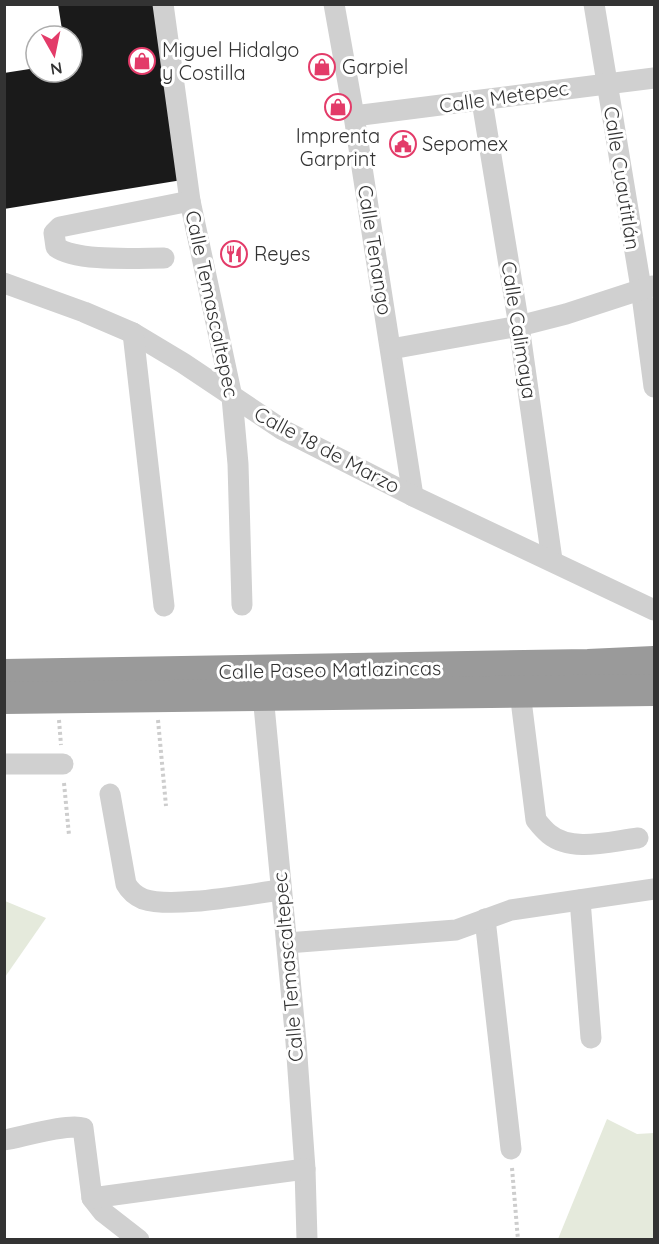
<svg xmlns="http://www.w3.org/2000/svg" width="659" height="1244" viewBox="0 0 659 1244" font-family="Quicksand,sans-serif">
<rect width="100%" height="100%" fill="#fff"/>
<!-- green -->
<g fill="#e5eadc">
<polygon points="5,901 46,918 5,977"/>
<polygon points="607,1119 637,1134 654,1133 654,1239 558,1239"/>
</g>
<!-- building -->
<polygon fill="#1a1a1a" points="58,4 153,4 182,180 4,209 4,73 36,68 36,72 72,72 72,36 63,36"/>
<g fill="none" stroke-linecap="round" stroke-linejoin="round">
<!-- path -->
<g stroke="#cdcdcd" stroke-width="4" stroke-dasharray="3 3" stroke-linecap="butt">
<polyline points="59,720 61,745"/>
<polyline points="158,720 166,806"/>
<polyline points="64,783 69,835"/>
<polyline points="512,1168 518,1240"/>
</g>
<!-- minor -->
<g stroke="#d0d0d0" stroke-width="21">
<polyline points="163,4 190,201 232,397 238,464 242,605"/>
<polyline points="334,4 354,116 413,496"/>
<polyline points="594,4 641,288 654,387"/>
<polyline points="482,101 519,326 552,560"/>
<polyline points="354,116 654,78"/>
<path d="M164 258C137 258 76 262 56 247L54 233 60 227 190 201"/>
<polyline points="4,283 84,312 133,333 183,363 283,430 413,496 654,610"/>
<polyline points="133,333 164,606"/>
<polyline points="391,349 519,326 566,314 652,286"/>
<path d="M520 692 536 820C540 825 544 830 549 834 572 853 611 841 638 838"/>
<polyline points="263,695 296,1042 305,1169 307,1240"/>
<polyline points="4,764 63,764"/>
<path d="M110 794 126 884C130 891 136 896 143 899 173 909 248 894 281 890"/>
<polyline points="580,900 591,1038"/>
<polyline points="485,919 511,1149"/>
<polyline points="287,943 456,930 511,910 654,889"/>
<path d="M4 1140C22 1137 68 1123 83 1128L92 1198 103 1212 139 1240"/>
<polyline points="92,1198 305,1169"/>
</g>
<!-- highway -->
<g stroke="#9a9a9a" stroke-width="32">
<polyline points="4,675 588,665 654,662"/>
<polyline points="4,698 654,690"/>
</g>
</g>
<!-- icons -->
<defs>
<symbol id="shop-ring" viewBox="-11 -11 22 22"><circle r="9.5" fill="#fff" stroke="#e33b69" stroke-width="1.5"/><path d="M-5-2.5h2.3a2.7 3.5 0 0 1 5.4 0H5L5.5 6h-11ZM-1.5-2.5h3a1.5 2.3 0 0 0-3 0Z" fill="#e33b69"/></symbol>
<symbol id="civic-ring" viewBox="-11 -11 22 22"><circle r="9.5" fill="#fff" stroke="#e33b69" stroke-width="1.5"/><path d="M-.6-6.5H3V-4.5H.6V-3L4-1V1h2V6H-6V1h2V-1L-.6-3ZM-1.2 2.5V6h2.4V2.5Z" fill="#e33b69"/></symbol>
<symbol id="restaurant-ring" viewBox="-11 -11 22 22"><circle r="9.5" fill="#fff" stroke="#e33b69" stroke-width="1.5"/><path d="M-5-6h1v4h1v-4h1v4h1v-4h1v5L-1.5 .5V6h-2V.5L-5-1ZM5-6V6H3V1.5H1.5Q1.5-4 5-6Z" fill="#e33b69"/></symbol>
</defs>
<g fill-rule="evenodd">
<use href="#shop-ring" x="127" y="46" width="30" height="30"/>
<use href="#shop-ring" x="307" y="52" width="30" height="30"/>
<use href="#shop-ring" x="323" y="92" width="30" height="30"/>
<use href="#civic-ring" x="388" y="129" width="30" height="30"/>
<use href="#restaurant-ring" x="219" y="239" width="30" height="30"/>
</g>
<g text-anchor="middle" stroke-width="6" stroke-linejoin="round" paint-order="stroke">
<!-- poi labels -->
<g font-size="20" fill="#333" stroke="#fff" text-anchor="start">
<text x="162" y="57">Miguel Hidalgo<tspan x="162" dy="23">y Costilla</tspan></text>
<text x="342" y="74">Garpiel</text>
<text x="338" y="143" text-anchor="middle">Imprenta<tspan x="338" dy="23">Garprint</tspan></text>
<text x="422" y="151">Sepomex</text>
<text x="254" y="261">Reyes</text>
</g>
<!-- street labels -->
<g font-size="20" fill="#333" stroke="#fff">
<text transform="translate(504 97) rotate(-8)" y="7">Calle Metepec</text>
<text transform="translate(622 178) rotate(81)" y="7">Calle Cuautitlán</text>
<text transform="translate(375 250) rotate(81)" y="7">Calle Tenango</text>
<text transform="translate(212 304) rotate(78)" y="7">Calle Temascaltepec</text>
<text transform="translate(519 330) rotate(81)" y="7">Calle Calimaya</text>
<text transform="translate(327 450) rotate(28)" y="7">Calle 18 de Marzo</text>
<text transform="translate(330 670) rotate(-1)" y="7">Calle Paseo Matlazincas</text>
<text transform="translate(288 967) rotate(-95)" y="7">Calle Temascaltepec</text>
</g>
</g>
<!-- border -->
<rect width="659" height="1244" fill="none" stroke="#333333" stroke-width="12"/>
<!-- north arrow -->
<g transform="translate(54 54) rotate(171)"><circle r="28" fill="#ffffff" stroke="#adadad" stroke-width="1.5"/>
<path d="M0-4.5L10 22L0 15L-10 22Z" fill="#e33b69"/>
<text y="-9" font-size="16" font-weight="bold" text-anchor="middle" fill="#333333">N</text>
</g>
</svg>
